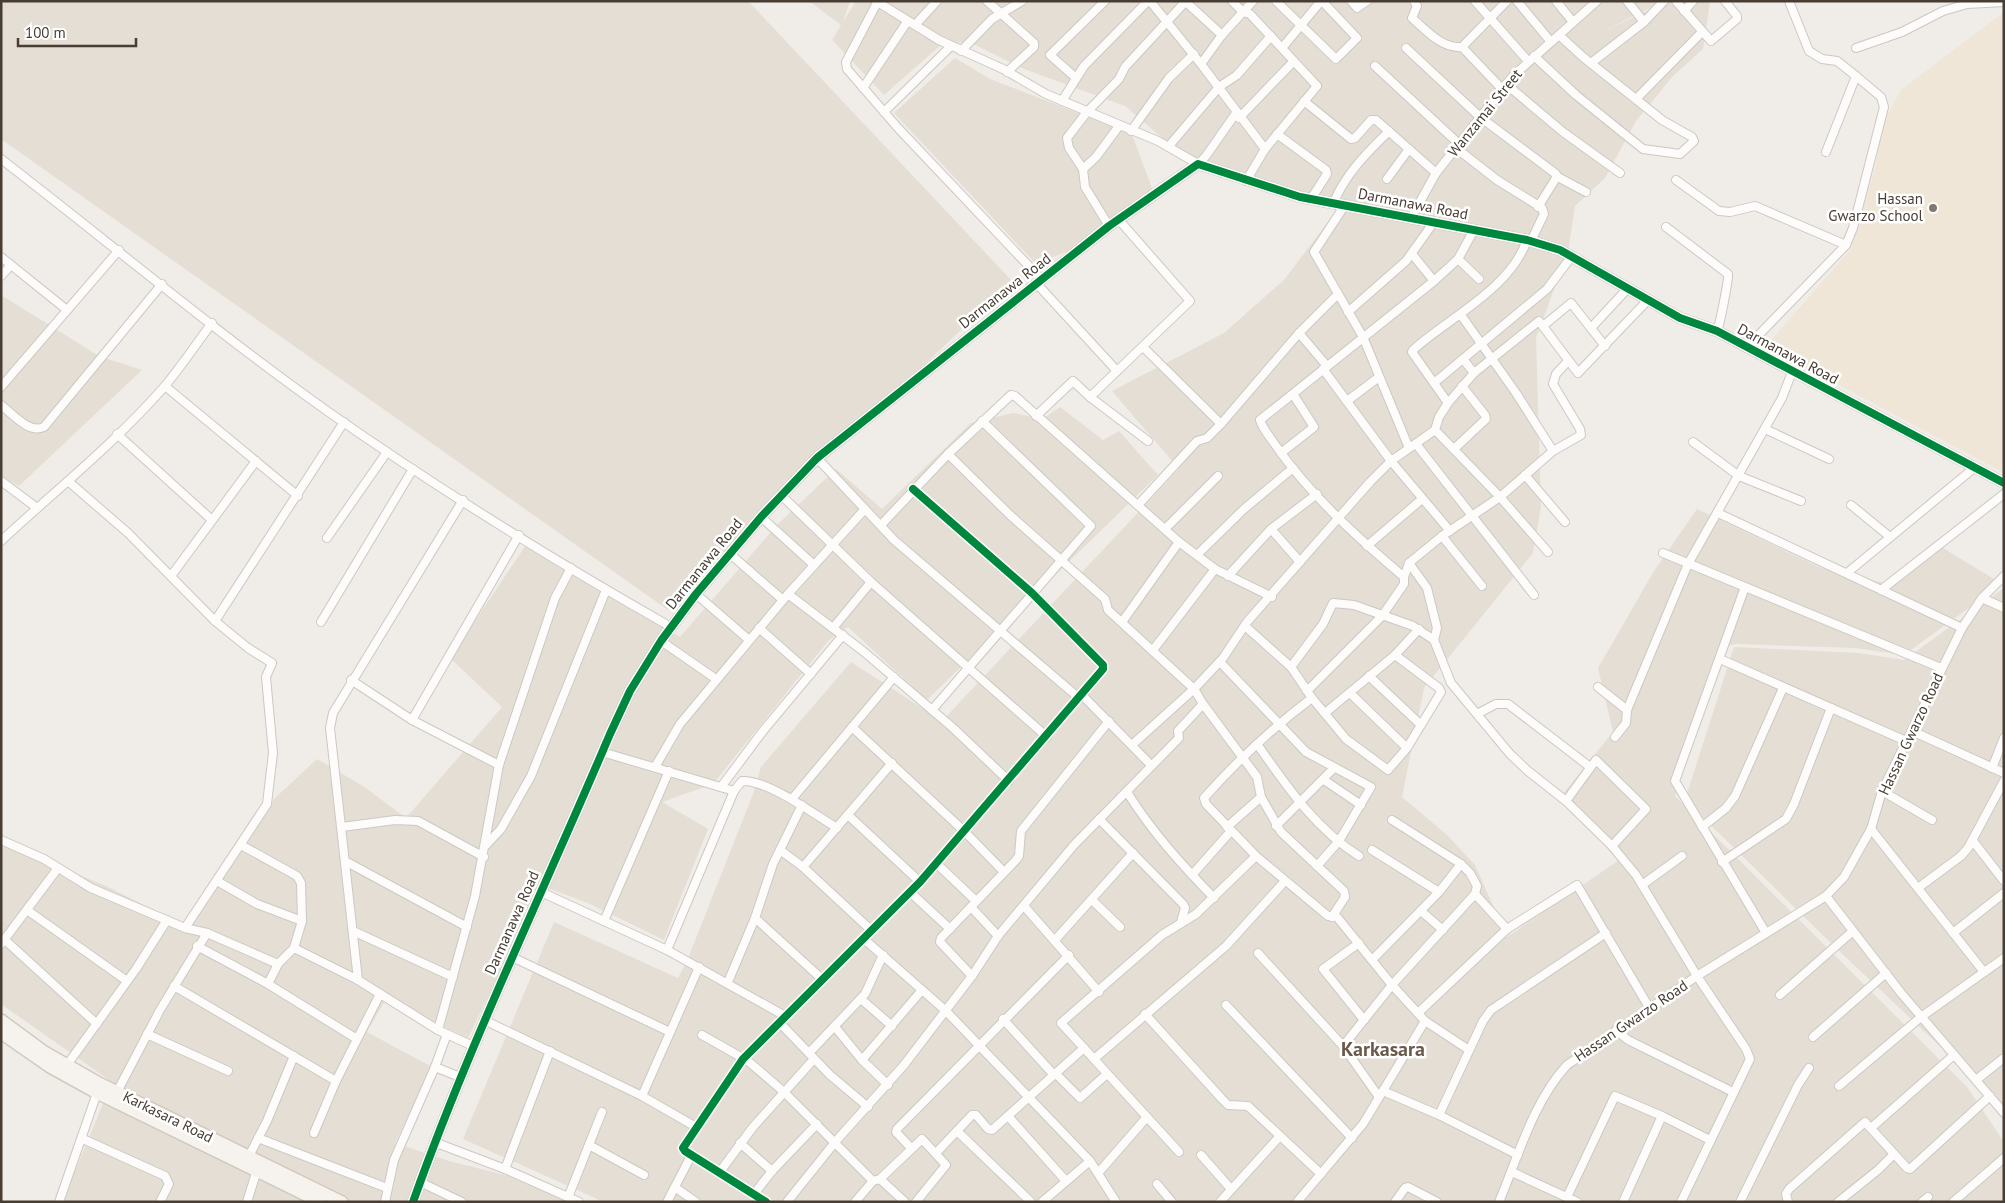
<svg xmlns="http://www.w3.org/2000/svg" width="2005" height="1203" viewBox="0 0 2005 1203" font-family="'PT Sans',sans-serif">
<rect width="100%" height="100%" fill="#f0ece7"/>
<!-- residential -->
<g fill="#e5ded4">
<polygon points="1,1 748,1 1012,281 668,610 1,139"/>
<polygon points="809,1 850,1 843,22 856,1 1664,1 1596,35 1668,1 1710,2 1703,49 1673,76 1636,121 1605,178 1575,206 1568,252 1536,338 1541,507 1533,553 1424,688 1402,797 1447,835 1475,865 1507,937 1625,856 1558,800 1613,732 1598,668 1654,571 1697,509 1821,568 1884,583 1938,545 2002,584 1904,655 1855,648 1737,644 1724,646 1675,796 1967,1087 2004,1142 2004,1202 604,1202 463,1139 554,922 678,978 687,961 753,794 761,767 851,662 942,721 1179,469 1112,391 1224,333 1284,280 1337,210 1252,176 1189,161 1125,106 1024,69 969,42 942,44 884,95 832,40 841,25"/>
<polygon points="955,58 990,79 1132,134 1153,191 1068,251 1036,264 894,113"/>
<polygon points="1,295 99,356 142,370 19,486 1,476"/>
<polygon points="1060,407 1103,440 1119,431 1158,475 927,700 848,627 829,640 713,784 662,802 708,829 664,940 588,903 542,886 468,1038 386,999 367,1032 432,1067 395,1143 449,1161 521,1179 568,1202 62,1202 112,1082 1,1004 1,843 106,886 184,925 275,798 317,759 363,786 406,818 502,707 450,658 526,545 680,637 777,525 836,469 882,509 971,423 1013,413 1043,419"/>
<polygon points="2004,588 2004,1113 1980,1084 1836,948 1685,800 1734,647 1859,653 1904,660"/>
</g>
<!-- education -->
<polygon fill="#efe6d8" points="2004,12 2004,473 1766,346 1851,249 1875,168 1883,123 1901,90"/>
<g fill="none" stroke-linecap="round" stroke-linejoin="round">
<defs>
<g id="minor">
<polyline points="876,1 939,40 1003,69 1046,94 1158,141 1198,164 1206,156 1236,113"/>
<polyline points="878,1 846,62 847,69 898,128 1042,280"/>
<polyline points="987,1 1034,43 1034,47 1007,72"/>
<polyline points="1150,1 1201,64 1265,149"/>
<polyline points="1232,1 1243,12 1250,14 1317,86 1265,149 1246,181"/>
<polyline points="1276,1 1336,59 1357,38 1322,1"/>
<polyline points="1351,1 1357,8 1367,1"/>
<path d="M1414 1 1417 6 1412 18C1426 30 1442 49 1462 47L1507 1"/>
<polyline points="1475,1 1528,61"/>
<polyline points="1517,1 1551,42"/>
<polyline points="1556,1 1573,22"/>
<polyline points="1627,1 1644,22"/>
<polyline points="1676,1 1711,41 1737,19 1737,16 1725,1"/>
<polyline points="1186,2 1222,35"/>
<polyline points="1684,11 1693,1"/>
<polyline points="915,25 937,1"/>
<polyline points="1462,47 1502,89"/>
<polyline points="1282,48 1321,1"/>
<polyline points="1406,48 1480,117 1556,174 1556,178 1538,207"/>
<polyline points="1856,48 1902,32 1943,11 1967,4 2004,2"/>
<polyline points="961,51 992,19 1022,1"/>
<polyline points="1534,56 1576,95 1643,149 1680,154 1694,141 1692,137 1662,120 1583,57 1559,35"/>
<polyline points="1591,63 1644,22 1664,1"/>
<polyline points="1201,64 1222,35 1253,1"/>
<polyline points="1375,66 1459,144"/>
<polyline points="1076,78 1050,55 1105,1"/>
<polyline points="1506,84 1563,132 1620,173"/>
<polyline points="863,88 907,22"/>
<polyline points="1637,98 1702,32"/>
<polyline points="1062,101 1084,66 1148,1"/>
<polyline points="1304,101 1351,139 1355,138 1371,120 1376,120 1436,173"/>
<polyline points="884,112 951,46"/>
<polyline points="1239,118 1293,62"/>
<polyline points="1131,131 1169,78 1194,54"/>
<polyline points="1277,134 1326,170 1327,174 1311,199"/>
<polyline points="1169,146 1219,87 1237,75 1271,36"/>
<polyline points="1456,148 1497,180 1542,208 1544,214 1531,241"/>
<polyline points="1826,152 1856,76"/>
<path d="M1 159C111 244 217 333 330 413 440 490 555 561 671 627"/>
<polyline points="1083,169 1096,157 1119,126"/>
<polyline points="1556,176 1586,192"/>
<polyline points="1387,179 1409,149"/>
<polyline points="1676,180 1719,211 1730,212 1755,206 1846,245"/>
<path d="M1334 202C1346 173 1367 153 1389 131"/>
<polyline points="1345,205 1314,252 1363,337 1409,448"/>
<polyline points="1411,218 1436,173 1513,76 1597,1"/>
<polyline points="1109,226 1085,187 1083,169 1069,148 1067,138 1087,112 1119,79 1125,67 1186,1"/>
<path d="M1666 227 1728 274C1729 278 1720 324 1717 331"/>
<polyline points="1412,254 1434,281"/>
<polyline points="1,257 67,310"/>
<polyline points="1458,259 1479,279"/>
<polyline points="1,276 11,265"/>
<polyline points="1037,284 1117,371"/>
<polyline points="1348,312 1406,261 1434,222"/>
<polyline points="1461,315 1516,393 1553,451"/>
<polyline points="1543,326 1571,303 1605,346"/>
<polyline points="1591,328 1628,288"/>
<polyline points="1299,333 1327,366"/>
<polyline points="1143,347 1221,424"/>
<polyline points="1746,348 1846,245 1853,228 1884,107 1881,97 1856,76 1837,61 1822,59 1809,51 1789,1"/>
<polyline points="1463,359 1474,373"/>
<polyline points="1323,369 1391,461 1450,531"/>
<polyline points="1434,383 1547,289 1572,256"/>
<polyline points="165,386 298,496"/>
<polyline points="1,387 119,250"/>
<polyline points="1090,397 1190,301 1119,220"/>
<polyline points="1347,401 1379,377"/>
<path d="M1448 403 1412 352 1413 350C1450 317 1510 289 1527 240"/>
<path d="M1 405C13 414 29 434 44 427L162 284"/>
<polyline points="1036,416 1073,381 1090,397 1148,441"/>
<polyline points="1765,429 1829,459"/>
<polyline points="1435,430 1500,497 1548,552"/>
<polyline points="117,434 212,520"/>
<polyline points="1693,442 1739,476 1801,501"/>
<polyline points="1416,444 1534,595"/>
<polyline points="1454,449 1486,419 1485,415 1462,386"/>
<polyline points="1281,453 1314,427 1293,394"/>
<polyline points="948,454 1010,515 1105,599 1108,610 1194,689 1203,704 1257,777 1261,797 1281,832 1344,891 1345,897 1332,917"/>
<polyline points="817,458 894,540 1079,698"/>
<polyline points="1525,475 1565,522"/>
<polyline points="1,481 37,508"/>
<polyline points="68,481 128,533 215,621 248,648 272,663 266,677 273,753 267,804 185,928"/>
<polyline points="781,495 871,582 1047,737"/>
<polyline points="1138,505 1197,441 1207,438 1221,424 1299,333 1338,294"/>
<polyline points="1851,505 1890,537"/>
<polyline points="1718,513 1962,628"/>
<polyline points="761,517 814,565"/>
<polyline points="881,525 948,454 1011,395 1015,396 1179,542 1215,569 1272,597"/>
<polyline points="1165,529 1218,476"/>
<polyline points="1271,529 1300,562"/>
<polyline points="1442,536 1482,586"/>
<polyline points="327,538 387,452"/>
<path d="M1 541C56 490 115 443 164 387 181 367 196 344 212 323"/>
<polyline points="1367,546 1422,499"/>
<polyline points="729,553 783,600"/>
<polyline points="1663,553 1941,668"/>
<polyline points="1197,555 1244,509 1293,468"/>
<polyline points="1409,563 1427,588 1437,628 1434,640"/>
<polyline points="1847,573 1974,468"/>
<polyline points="171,576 256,461"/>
<polyline points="1228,576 1271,529 1317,494"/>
<path d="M1404 577C1358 538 1311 496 1276 446 1271 438 1263 430 1260 420L1434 281 1458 259 1474 230"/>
<polyline points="1745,587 1675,781 1766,933"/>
<polyline points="1881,590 2004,494"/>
<polyline points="696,594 749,640"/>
<polyline points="788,594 863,651 952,727 1009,781"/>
<polyline points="1982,598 2004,608"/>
<polyline points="215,621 344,422"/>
<polyline points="321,622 413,469"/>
<polyline points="1122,622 1179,542"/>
<polyline points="1245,626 1291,667 1312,698 1346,739 1388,770 1407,748 1441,692 1439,688 1395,655"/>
<polyline points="759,628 811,674"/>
<polyline points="833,628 871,582"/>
<polyline points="661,641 716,679"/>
<polyline points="1153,650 1215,569"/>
<polyline points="1720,659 1906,741"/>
<polyline points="1220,662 1306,752 1371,787 1339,841 1317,866"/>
<polyline points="1291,667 1323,624 1333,603 1354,605 1413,626 1434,640 1451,683 1510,754 1528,771 1566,801 1612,846 1636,875 1697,976 1746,1049 1750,1059 1681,1202"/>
<polyline points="1369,676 1421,725"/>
<polyline points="351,680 412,720 499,765"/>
<polyline points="1598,687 1627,710"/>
<polyline points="1307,691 1382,616 1404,584 1404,577 1409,563 1442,536 1500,497 1553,451 1581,435 1580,429 1553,384 1556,374 1568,361"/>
<polyline points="1350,693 1407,748"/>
<polyline points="1082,695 1151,765"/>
<path d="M1312 698C1272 728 1237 761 1204 798L1206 804 1256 856 1328 916 1337 917 1392 985 1425 1021 1469 1050"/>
<polyline points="932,710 1091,526 982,421"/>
<polyline points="1325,713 1395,655 1419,629"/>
<polyline points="1477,714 1496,704 1508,704 1590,767"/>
<polyline points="412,720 519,535"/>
<polyline points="852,727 964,831 1004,872"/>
<polyline points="1912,731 2004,773"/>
<polyline points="1615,737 1626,723 1627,710 1688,564 1782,398 1792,372"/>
<polyline points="1133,744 1194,689 1223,658 1247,622 1370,482 1391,461 1435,430 1439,417 1448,403 1474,373 1539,321 1578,373 1648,300"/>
<path d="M1257 744C1286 785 1315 829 1359 856"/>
<polyline points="602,752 734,791"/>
<polyline points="655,767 680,724 788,594 865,509"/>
<polyline points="1992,768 2004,738"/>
<polyline points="1324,780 1361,805"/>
<polyline points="721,787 763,731 843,635"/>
<polyline points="1882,791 1932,820"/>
<path d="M1127 792C1152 832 1181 864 1214 898"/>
<polyline points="792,799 894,677"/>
<polyline points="1566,801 1596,760 1646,809 1612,846"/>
<polyline points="848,815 920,882"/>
<polyline points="1099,819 1183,904 1185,908 1181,922"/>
<polyline points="1276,826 1334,768"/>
<polyline points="342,827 395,820 418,821 484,857"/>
<polyline points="1227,827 1261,797"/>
<polyline points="1702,827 1726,808 1735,796 1783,688"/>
<polyline points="1871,829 1984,972"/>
<polyline points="1,840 44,859 91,888 185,928 207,933 278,964"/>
<polyline points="1973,841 2004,881"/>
<polyline points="241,845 297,876 301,883 302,921 294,948 278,964 268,984"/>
<polyline points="486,845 501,829 531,776 606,590"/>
<polyline points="780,850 803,867 872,931"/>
<polyline points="1372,850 1439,892"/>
<polyline points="345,861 467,927"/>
<polyline points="1722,862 1786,819 1794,804 1831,708"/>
<polyline points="936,863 976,901"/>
<polyline points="803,867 892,763"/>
<polyline points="1192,875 1230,832"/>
<polyline points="217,881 257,904 302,921"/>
<polyline points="1642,885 1682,856"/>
<polyline points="1918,888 1961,856 1968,848 2004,781"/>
<polyline points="541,892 667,950 785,1016"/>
<polyline points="910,892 950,929"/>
<polyline points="1475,894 1507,929"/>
<polyline points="1826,896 1901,993 2004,1113"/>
<polyline points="1092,900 1120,927"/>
<polyline points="1024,906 1099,992"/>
<polyline points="971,907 998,936"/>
<polyline points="27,910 127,981"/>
<polyline points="1421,911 1443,930"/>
<polyline points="755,918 822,979"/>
<polyline points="604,921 669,771"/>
<polyline points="353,931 453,977"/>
<polyline points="1953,933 2004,893"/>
<polyline points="864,939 946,1011 1090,1161 1116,1202"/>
<polyline points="5,940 97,1024"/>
<polyline points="1055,940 1133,853"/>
<polyline points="1359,943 1323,969 1364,1020"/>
<polyline points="1,944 58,868"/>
<polyline points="197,946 268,984 357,1039"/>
<polyline points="294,948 358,980 438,1030 473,1046"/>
<path d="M667 950 734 791 742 781C768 780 814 814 837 828"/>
<polyline points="1258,953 1343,1046 1379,1097"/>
<polyline points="512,957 670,1032"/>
<polyline points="1372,960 1439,892 1461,864"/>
<polyline points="972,976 940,942 941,938 1016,860 1019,856 1021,831 1109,721"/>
<polyline points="358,980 330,728 333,713 463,500"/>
<polyline points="728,982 755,918 773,864 802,805"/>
<polyline points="174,986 336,1081"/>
<polyline points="1780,995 1853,931"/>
<polyline points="861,999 892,1026"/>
<polyline points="1226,1005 1352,1138"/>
<polyline points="1418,1013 1507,929 1577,885 1650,1009"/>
<polyline points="1145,1014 1222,1099 1228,1105 1248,1106 1321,1174"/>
<polyline points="1003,1019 1054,1075"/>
<polyline points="484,1020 642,1096 696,1127"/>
<polyline points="779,1022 830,1075 868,1107"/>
<polyline points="835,1027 862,1060 888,1085"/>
<polyline points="438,1030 475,896 499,765 555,598 571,568"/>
<polyline points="1616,1030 1628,1040 1733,1092"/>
<polyline points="147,1034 228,1071"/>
<polyline points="702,1035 748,1061 784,1092 873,1181"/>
<polyline points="1813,1037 1886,973"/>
<polyline points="1343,1046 1392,985 1475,894 1477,886 1470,873 1461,864 1392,820"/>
<polyline points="809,1053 865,994 883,955"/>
<polyline points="1094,1059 1226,946 1285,881"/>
<polyline points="862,1060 922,990"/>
<polyline points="67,1065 136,969 167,920"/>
<polyline points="435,1067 460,1077"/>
<polyline points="1056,1074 1080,1098 1107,1074"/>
<polyline points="1976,1080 2004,1058"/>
<polyline points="1839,1086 1921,1017 2004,958"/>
<polyline points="1383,1091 1439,1115 1518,1155"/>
<polyline points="117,1092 160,1010 207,933"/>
<polyline points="642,1096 699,967"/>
<polyline points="1439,1115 1483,1021 1491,1010 1606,933"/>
<polyline points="1008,1116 1066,1181"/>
<polyline points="1871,1128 1954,1055"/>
<polyline points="957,1131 1031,1202"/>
<polyline points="314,1133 336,1081 380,994"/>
<polyline points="258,1138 387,1188"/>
<polyline points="83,1139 165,1176 169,1184 160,1202"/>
<polyline points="434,1142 505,1169 579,1202"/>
<polyline points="740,1143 772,1171"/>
<polyline points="589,1145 644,1175"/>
<polyline points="911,1148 896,1132 897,1129 1069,955"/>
<polyline points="1179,1152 1061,1023 1162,935 1196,914 1256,856"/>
<polyline points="936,1153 972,1115 976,1115 988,1129 992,1130 1084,1048"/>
<polyline points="1201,1155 1231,1189"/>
<polyline points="249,1156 267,1121 294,1056"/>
<polyline points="505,1169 550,1051"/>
<polyline points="1099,1172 1147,1117"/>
<polyline points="1512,1172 1577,1202"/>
<polyline points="719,1173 753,1127 814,1059"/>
<polyline points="880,1179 905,1202"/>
<polyline points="420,1182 462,1202"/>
<polyline points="1157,1184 1172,1202"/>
<polyline points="676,1188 696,1202"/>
<polyline points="754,1194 772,1171 817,1124"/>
<polyline points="569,1195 602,1112"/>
<polyline points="1567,1197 1615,1096 1662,1116 1710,1140"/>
<polyline points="59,1202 97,1093"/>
<polyline points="247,1202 257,1170"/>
<polyline points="385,1202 394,1160 435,1067 447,1034"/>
<polyline points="667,1202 691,1156"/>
<polyline points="766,1202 685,1151 683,1148 743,1059 920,882 1103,669 1103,665 1032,593 913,489"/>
<polyline points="787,1202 836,1141 904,1065 972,976 998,936 1074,845 1179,738 1178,731 1203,704"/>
<polyline points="855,1202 873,1181 880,1179 922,1139 946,1165 916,1202"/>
<polyline points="1042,1202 1090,1161"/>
<polyline points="1220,1202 1280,1136"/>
<polyline points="1297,1202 1363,1124 1425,1021"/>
<polyline points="1395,1202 1405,1188 1408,1187 1437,1202"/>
<path d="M1499 1202C1518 1157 1533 1102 1567 1065L1697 976 1826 896 1844 877 1871 829 1882 791 1962 628 1982 598 2004 576"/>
<polyline points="1623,1202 1662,1116"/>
<polyline points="1740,1202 1798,1085 1809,1068"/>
<polyline points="1788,1202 1786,1194 1789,1189 1865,1122 1907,1168 1910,1169 1990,1096"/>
<polyline points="1838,1202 1878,1170 1894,1154"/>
<polyline points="1922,1202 1928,1197"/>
<polyline points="1953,1202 2004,1158"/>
</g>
<path id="tertiary" d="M413 1202C470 1042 544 890 610 734L630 691 661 641 696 594 761 517 817 458 1109 226 1198 164 1300 197 1527 240 1560 250 1680 318 1717 331 2004 483"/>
<g id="secondary">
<polyline points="1,1020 43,1051 99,1083 342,1202"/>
<polyline points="1,1033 50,1067 97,1093 320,1202"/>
</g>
</defs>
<!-- minor casing -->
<use href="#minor" stroke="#ccc8c3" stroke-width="10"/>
<!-- tertiary casing -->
<use href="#tertiary" stroke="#ccc8c3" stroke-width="12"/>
<!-- secondary casing -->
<use href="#secondary" stroke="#d1cabe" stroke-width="14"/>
<!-- minor -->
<use href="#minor" stroke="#fdfcfb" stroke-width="8"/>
<!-- tertiary -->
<use href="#tertiary" stroke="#fdfcfb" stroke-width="10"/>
<!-- secondary -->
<use href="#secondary" stroke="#f6f3ee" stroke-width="11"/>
<defs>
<g id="cycleway">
<path d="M413 1202C470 1042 544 890 610 734L630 691 661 641 696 594 761 517 817 458 1109 226 1198 164 1300 197 1527 240 1560 250 1680 318 1717 331 2004 483"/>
<polyline points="766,1202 685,1151 683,1148 743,1059 920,882 1103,669 1103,665 1032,593 913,489"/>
</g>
</defs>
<!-- cycleway casing -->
<use href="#cycleway" stroke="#fff" stroke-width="11"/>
<!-- cycleway -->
<use href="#cycleway" stroke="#00873e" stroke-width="8"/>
</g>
<!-- markers -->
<circle fill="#827a72" stroke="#fff" stroke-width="2" cx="1933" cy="208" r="5"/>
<g text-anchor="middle" stroke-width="5" stroke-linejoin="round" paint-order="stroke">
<!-- street labels -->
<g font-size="15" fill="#473d33" stroke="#fff">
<text transform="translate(1485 113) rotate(-51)" y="5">Wanzamai Street</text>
<text transform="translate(1413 204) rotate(11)" y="5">Darmanawa Road</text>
<text transform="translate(1005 291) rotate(-38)" y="5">Darmanawa Road</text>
<text transform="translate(1788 354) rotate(28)" y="5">Darmanawa Road</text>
<text transform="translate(704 564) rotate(-51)" y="5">Darmanawa Road</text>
<text transform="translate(1911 734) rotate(-65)" y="5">Hassan Gwarzo Road</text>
<text transform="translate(512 923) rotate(-66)" y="5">Darmanawa Road</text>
<text transform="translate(1631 1021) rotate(-34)" y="5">Hassan Gwarzo Road</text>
<text transform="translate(168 1117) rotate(26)" y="5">Karkasara Road</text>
</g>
<!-- poi labels -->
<g font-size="15" fill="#473d33" stroke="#fff" text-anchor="end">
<text x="1923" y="204">Hassan<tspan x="1923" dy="17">Gwarzo School</tspan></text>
</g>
<!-- district labels -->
<g font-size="20" font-weight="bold" fill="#6b5a49" stroke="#fff">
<text x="1383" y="1056">Karkasara</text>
</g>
</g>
<!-- border -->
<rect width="2005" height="1203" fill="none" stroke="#473d33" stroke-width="5"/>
<!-- scale -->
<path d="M18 38v8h118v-8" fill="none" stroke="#473d33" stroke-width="2.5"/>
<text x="25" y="38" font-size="15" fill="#473d33" stroke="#ffffff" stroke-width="4" paint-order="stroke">100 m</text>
</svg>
